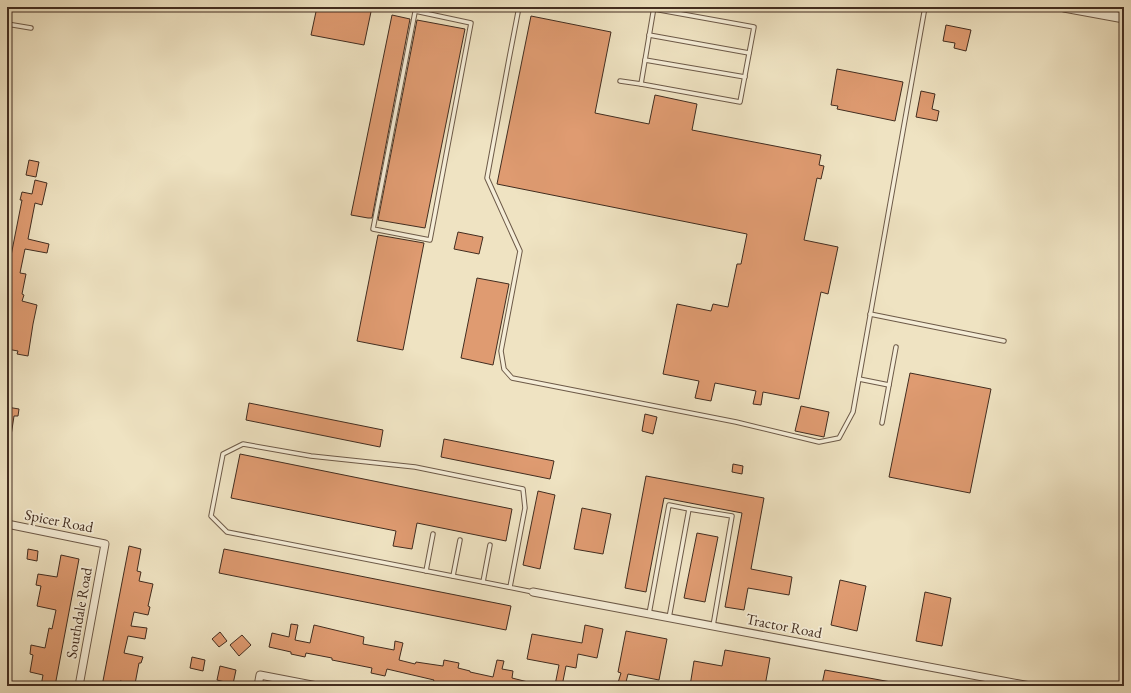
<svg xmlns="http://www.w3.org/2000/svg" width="1131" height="693" viewBox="0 0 1131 693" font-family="'EB Garamond',serif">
<rect width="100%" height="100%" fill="#efe3c2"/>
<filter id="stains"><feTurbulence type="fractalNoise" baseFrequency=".005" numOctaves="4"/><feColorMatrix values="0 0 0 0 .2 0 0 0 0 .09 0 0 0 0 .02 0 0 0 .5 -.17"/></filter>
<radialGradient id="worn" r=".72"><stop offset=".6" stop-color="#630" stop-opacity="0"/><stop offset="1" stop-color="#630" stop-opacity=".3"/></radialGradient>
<!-- building -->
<g fill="#df9b71" stroke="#422d20">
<polygon points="317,7 372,7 364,45 311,35"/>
<polygon points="392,15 410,19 372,218 368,218 351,215"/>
<polygon points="531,16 611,32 595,113 649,124 655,95 697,104 692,130 821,155 819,165 824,166 821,179 817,178 804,240 838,247 828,294 821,292 799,399 763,392 761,405 753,404 756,391 715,383 711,401 695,398 699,381 663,374 677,304 711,311 713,304 728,307 737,264 741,264 747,234 497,184"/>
<polygon points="417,20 465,29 425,228 378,220"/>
<polygon points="946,25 971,30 966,51 954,48 955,43 943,41"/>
<polygon points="837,69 903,82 895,121 837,109 838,106 831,105"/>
<polygon points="921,91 935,94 932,109 939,111 937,121 916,117"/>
<polygon points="29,160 39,162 36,177 26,175"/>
<polygon points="35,180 47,183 42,205 35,203 28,239 49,244 47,253 25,249 20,273 26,274 22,294 24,295 22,301 37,305 33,324 28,356 17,354 18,351 7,349 7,276 22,200 20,200 22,192 32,194"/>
<polygon points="458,232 483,237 479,254 454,249"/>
<polygon points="378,235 424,243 403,350 357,341"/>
<polygon points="477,278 509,284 493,365 461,358"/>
<polygon points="910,373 991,389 970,493 889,477"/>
<polygon points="249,403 383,430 380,447 246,420"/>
<polygon points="801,406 829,412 824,437 795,431"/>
<polygon points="7,407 19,409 18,416 14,416 11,436 7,436"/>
<polygon points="645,414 657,417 653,434 642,431"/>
<polygon points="444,439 554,461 550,479 441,457"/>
<polygon points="240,454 512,509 506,541 417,523 412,549 393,546 396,531 231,498"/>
<polygon points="733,464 743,466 742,474 732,472"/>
<polygon points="646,476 764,498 751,569 792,577 789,595 748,588 744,610 725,607 742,513 664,498 646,592 625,588"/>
<polygon points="538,491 555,495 540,569 523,565"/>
<polygon points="582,508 611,514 603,554 574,549"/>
<polygon points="697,533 718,537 705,602 684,598"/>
<polygon points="129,546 141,549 137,571 141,572 139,581 153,584 148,606 150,607 148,615 134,612 131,626 147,628 145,639 128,636 124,653 143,657 141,663 139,663 135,684 120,681 119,686 102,686"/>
<polygon points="28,549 38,551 37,561 27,559"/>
<polygon points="224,549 511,606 506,630 219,573"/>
<polygon points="61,555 79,559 55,686 41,686 43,675 30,672 33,655 30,654 31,645 45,648 49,628 52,629 56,610 37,606 41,586 36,585 38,574 57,577"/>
<polygon points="840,580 866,586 857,631 831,625"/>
<polygon points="925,592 951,598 942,646 916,641"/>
<polygon points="291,624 298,625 295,640 310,643 314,625 364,637 363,644 394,650 395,641 403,643 399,660 415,664 416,662 443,666 444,660 459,663 458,668 470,671 470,672 493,677 497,660 504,661 502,669 513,671 512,678 532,683 532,686 468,686 447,682 447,685 433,682 434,680 387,669 385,676 371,673 372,668 332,660 332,658 306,653 305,657 291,654 291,652 269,647 272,633 289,637"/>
<polygon points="585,625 603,629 597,658 578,654 576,668 566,666 562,686 555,685 559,665 527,659 532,634 582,643"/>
<polygon points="626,631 667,639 659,680 628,674 625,686 617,686 621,673 618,672"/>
<polygon points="220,632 227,641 219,647 212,639"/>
<polygon points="242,635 251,645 239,656 230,645"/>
<polygon points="725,650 770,658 765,686 690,686 694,661 722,666"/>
<polygon points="192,657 205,660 203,671 190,668"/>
<polygon points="220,666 236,670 233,684 217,680"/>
<polygon points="825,670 891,682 891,686 833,686 822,684"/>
</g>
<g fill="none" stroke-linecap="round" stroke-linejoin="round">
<defs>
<g id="service">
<polyline points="519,7 509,59 487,178 520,251 501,351 504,369 512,378 736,422 819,442 839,438 853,412 925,7"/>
<polyline points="415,11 471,23 430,240 373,229 416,7"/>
<polyline points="7,24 31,28"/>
<polyline points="649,35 749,53"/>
<polyline points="645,60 745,77"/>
<polyline points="620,81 641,84 654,7"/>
<polyline points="641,84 740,102 754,27 654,9"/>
<polyline points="870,314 1004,341"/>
<polyline points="859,379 889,385 882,423"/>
<polyline points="889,385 896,347"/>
<polyline points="689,509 732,516 713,626"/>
<polyline points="426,571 433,534"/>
<polyline points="453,576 460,540"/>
<polyline points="483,582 490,545"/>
<polyline points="510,587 525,508 523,489 415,467 311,456 243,444 223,454 211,516 227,532 483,582 533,592"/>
<polyline points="649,614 669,505 689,509 669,618"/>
</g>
<g id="minor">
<polyline points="7,524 105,544 79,686"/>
<polyline points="533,592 1030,686"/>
<polyline points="258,686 260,675 317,686"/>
</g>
<polyline id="tertiary" points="1064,7 1124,18"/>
</defs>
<!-- service casing -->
<use href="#service" stroke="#6d5a48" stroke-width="5.5"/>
<!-- minor casing -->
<use href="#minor" stroke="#6d5a48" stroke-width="9"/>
<!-- tertiary casing -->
<use href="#tertiary" stroke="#6d5a48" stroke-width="11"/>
<!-- service -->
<use href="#service" stroke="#f5edd7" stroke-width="3.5"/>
<!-- minor -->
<use href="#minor" stroke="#f5edd7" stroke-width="7"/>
<!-- tertiary -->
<use href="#tertiary" stroke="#f5edd7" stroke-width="9"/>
</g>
<g text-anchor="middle" stroke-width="3.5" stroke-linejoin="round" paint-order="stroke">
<!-- street labels -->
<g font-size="15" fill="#422d20" stroke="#f5edd7">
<text transform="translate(59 521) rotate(11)" y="5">Spicer Road</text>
<text transform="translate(79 613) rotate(-80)" y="5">Southdale Road</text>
<text transform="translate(784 626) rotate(11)" y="5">Tractor Road</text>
</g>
</g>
<!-- margin -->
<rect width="1131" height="693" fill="none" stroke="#efe3c2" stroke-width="24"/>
<rect x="8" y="8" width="1115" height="677" fill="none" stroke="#422d20" stroke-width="2"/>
<rect x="12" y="12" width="1107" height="669" fill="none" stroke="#422d20"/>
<rect width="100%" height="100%" filter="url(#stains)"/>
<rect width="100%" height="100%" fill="url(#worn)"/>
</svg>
